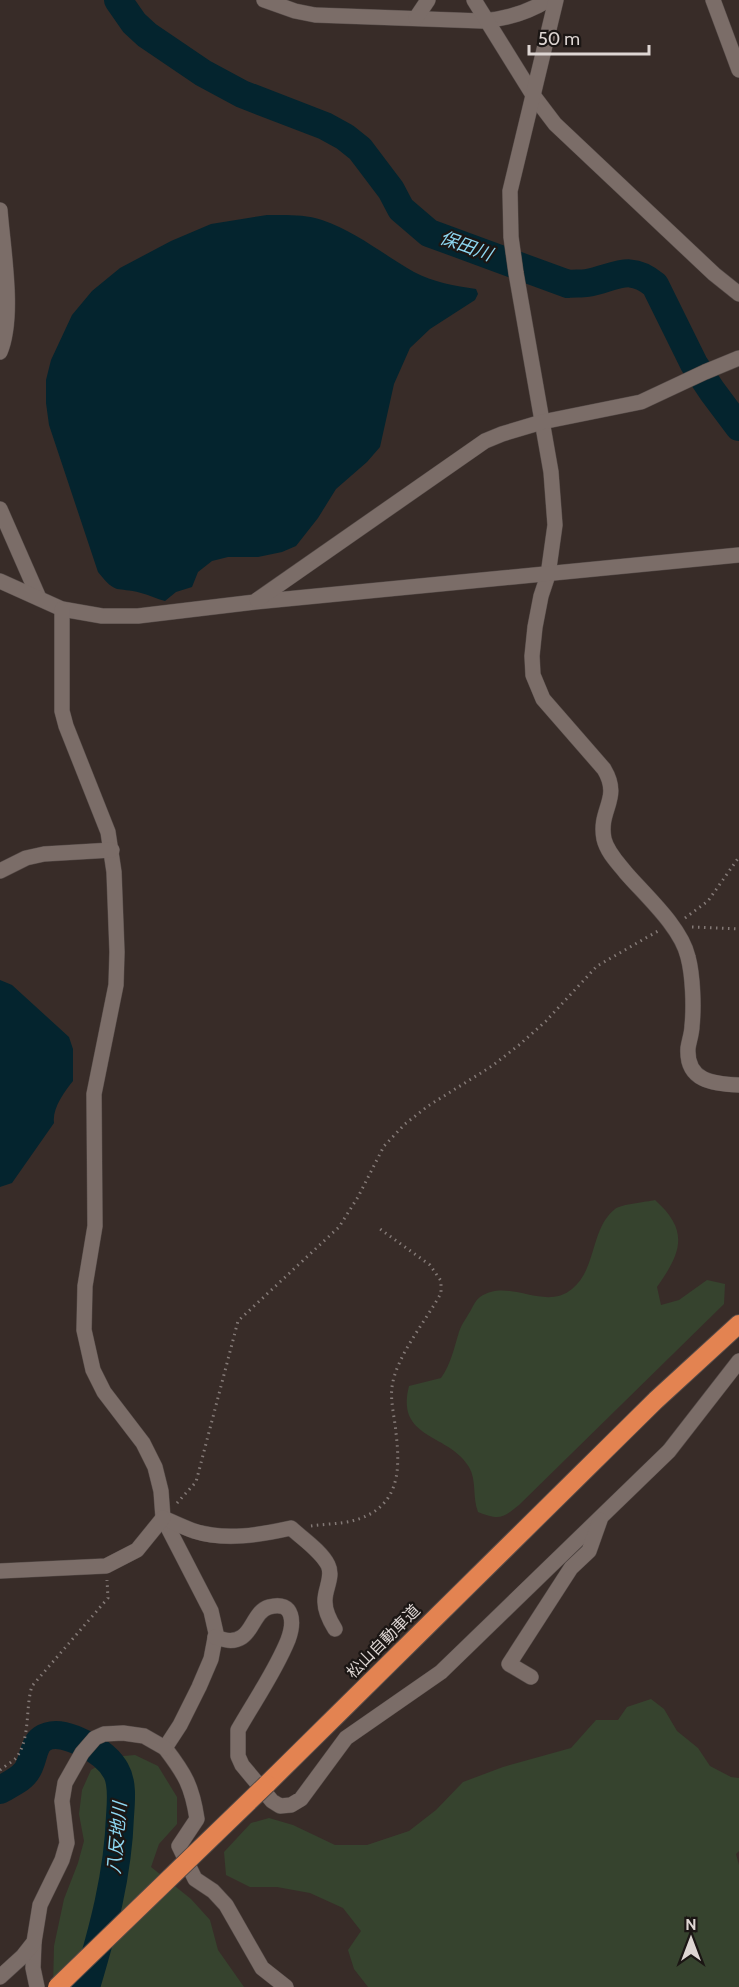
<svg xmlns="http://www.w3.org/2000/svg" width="739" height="1987" viewBox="0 0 739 1987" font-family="Cabin,'Noto Sans JP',sans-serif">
<rect width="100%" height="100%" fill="#382c28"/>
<!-- green -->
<g fill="#36432e">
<path d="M655 1200C690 1231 681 1253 657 1287L661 1305 679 1300 707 1280 725 1284 724 1304 519 1505C502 1519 499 1520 478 1512 472 1497 477 1481 469 1467 449 1433 395 1440 409 1386L441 1378C451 1364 454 1348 459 1332 462 1323 468 1316 472 1308 474 1304 477 1299 480 1297 509 1277 544 1312 572 1289 597 1269 590 1229 615 1209 622 1204 646 1202 655 1200Z"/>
<polygon points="651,1699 664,1709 677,1731 698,1748 710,1766 731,1777 739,1778 739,1851 736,1854 739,1865 739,1987 368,1987 354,1969 348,1950 361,1931 343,1908 310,1893 277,1887 250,1887 226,1875 224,1852 251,1823 269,1818 293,1825 335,1845 367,1845 409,1831 436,1810 463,1782 503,1767 571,1748 596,1720 618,1720 627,1707"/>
<polygon points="135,1755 158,1766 177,1797 177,1824 159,1844 151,1867 191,1899 210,1920 218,1950 244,1987 53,1987 54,1946 64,1899 78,1863 84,1841 79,1814 82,1790 91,1770 112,1757"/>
</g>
<!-- water -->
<g fill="#04242e">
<path d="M267 215C286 215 304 214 322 220 355 231 384 255 414 272 433 282 455 286 476 289L478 294 475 300 430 329 410 348 394 384 380 447 367 462 336 489 318 518 296 546 282 552 258 557H228L212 561 198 572 192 587 176 592 165 601C157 599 149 595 141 593 116 586 117 596 98 572L49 425 46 403V380L51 360 72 315 92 291 120 268 171 241 211 224Z"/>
<path d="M0 980 12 985 69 1037 73 1049V1081C64 1092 52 1109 54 1123L12 1183 0 1187Z"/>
</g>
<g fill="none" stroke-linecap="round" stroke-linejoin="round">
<!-- river -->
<g stroke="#04242e" stroke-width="28">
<path d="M118 0 134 23 147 35 203 73 242 94 325 126 345 137 360 149 391 190 401 209 429 233 568 284C574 283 581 284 587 283 615 278 629 263 655 285L694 364 712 391 739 427"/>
<path d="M0 1790C9 1785 20 1780 26 1772 34 1762 32 1746 42 1739 55 1730 73 1738 85 1744 97 1750 109 1758 116 1771 123 1783 121 1802 120 1816 118 1875 103 1930 86 1987"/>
</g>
<defs>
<g id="street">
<path d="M264 0 295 11 315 15 482 21C507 19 527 13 548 0"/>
<polyline points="474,0 533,95 555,124 714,274 739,294"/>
<path d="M556 0 510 191 511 237 516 273 551 472 555 525 548 575 541 596 535 627 532 656 533 675 543 699 604 769C622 799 598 809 604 839 607 852 618 863 626 873 646 896 681 927 688 957 693 976 694 1007 692 1026 692 1033 689 1041 688 1048 686 1081 713 1084 739 1085"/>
<polyline points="713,0 739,70"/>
<polyline points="416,18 428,0"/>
<path d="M0 210C3 250 15 316 0 352"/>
<polyline points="0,509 39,598"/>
<polyline points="0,581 62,609 102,616 138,616 255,602 739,555"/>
<polyline points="257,600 485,441 502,434 542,422 641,402 705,372 739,358"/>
<path d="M62 609V711L66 726 108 832 114 872 117 952 116 985 94 1094 95 1226 85 1286 84 1330 93 1370 104 1392 143 1443 155 1467 161 1491 163 1518 211 1611 216 1633 211 1659 199 1687 180 1725 165 1748C185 1774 192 1786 197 1819L179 1846 195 1879 213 1891 226 1905 262 1968 286 1987"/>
<polyline points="0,871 26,858 44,854 112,850"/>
<path d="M163 1518C173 1522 183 1527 194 1531 225 1541 260 1535 291 1528 303 1539 321 1551 328 1565 334 1577 324 1590 325 1602 325 1612 330 1621 335 1629"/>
<polyline points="0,1571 106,1566 137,1550 163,1518"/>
<path d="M215 1637C224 1640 233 1643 242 1637 253 1630 255 1611 269 1607 295 1600 294 1624 288 1640 275 1672 255 1700 238 1730V1756L242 1765 272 1801 280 1806 291 1805 301 1799 346 1738 441 1672 669 1451 739 1361"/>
<polyline points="531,1677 509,1664 571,1568 589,1551 600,1520"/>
<polyline points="34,1942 33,1968 37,1987"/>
<polyline points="0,1977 23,1956 34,1942 40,1905 62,1860 67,1843 62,1801 65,1783 82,1753 95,1738 104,1734 123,1733 144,1736 165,1748"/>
</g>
<polyline id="highway" points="267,1784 656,1400 739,1324"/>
</defs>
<!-- street casing -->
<use href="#street" stroke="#544a47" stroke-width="16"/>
<!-- highway casing -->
<use href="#highway" stroke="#544a47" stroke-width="20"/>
<!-- path -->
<g stroke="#847a77" stroke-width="3" stroke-dasharray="1.5 4.5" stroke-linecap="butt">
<polyline points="685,918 708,901 739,857"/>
<polyline points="692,927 739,929"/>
<polyline points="177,1503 196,1482 238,1321 339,1227 358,1197 384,1146 405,1124 428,1106 492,1066 519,1045 546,1021 597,966 658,931"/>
<path d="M311 1526C324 1524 339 1524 352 1521 398 1509 401 1474 396 1433 395 1419 390 1401 392 1387 396 1356 426 1321 441 1293V1281L430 1265 380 1229"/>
<path d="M0 1770C5 1766 12 1762 16 1758 31 1738 25 1708 32 1686L108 1598 107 1580"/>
</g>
<!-- street -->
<use href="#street" stroke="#7b6d68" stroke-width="15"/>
<!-- highway -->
<use href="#highway" stroke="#e38351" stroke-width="18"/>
<defs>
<polyline id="highway-bridge" points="57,1987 267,1784"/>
</defs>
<!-- highway-bridge casing -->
<use href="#highway-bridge" stroke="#544a47" stroke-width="20" stroke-linecap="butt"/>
<!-- highway-bridge -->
<use href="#highway-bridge" stroke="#e38351" stroke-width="18"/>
</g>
<g text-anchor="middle" stroke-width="4.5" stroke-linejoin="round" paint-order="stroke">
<!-- street labels -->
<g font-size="16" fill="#ded6d3" stroke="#1b1614">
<text transform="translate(383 1641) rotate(-45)" y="6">松山自動車道</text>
</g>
<!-- water labels -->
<g font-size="18" font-style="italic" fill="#8dd6f0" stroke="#1b1614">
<text transform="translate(466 246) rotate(20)" y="6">保田川</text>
<text transform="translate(117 1838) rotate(-85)" y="6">八反地川</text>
</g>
</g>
<!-- north arrow -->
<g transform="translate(691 1939)" stroke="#1b1614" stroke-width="4.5" paint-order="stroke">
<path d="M0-4.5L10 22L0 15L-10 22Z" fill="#ded6d3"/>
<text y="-9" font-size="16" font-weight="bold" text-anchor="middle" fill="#ded6d3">N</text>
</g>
<!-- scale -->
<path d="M529 45v9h120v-9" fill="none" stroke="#ded6d3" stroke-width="3"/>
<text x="538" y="45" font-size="18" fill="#ded6d3" stroke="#1b1614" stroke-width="4.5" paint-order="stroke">50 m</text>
</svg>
